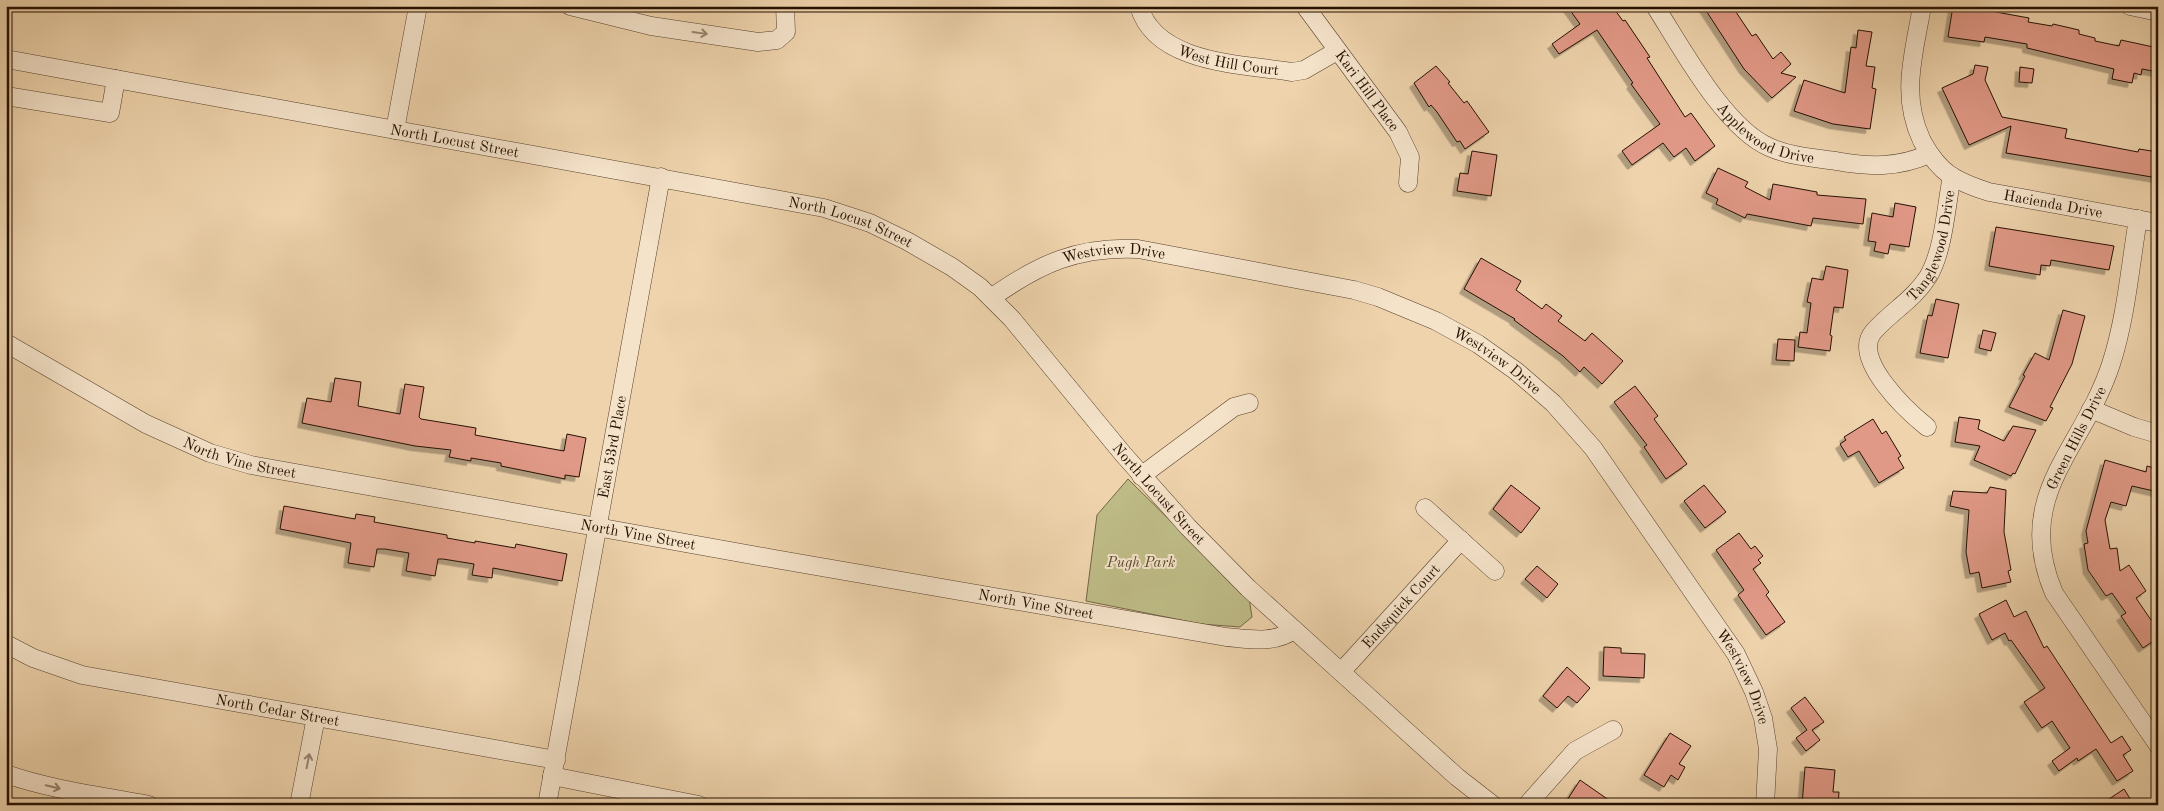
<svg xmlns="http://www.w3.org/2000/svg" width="2164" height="811" viewBox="0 0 2164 811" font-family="'Old Standard TT',serif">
<defs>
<filter id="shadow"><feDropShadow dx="-4.5" dy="4.5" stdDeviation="0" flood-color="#0004"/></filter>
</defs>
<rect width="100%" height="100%" fill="#eed3ac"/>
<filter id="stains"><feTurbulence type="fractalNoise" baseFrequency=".004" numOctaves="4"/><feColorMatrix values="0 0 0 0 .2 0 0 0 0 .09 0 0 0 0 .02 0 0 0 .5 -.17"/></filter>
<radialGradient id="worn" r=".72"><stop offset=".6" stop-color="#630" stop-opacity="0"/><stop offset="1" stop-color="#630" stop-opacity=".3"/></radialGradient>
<!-- green -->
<polygon fill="#bebb86" stroke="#726644" points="1128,479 1249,598 1252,617 1240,627 1201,624 1086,601 1097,515"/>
<!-- building -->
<g fill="#e19987" stroke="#251001" filter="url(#shadow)">
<polygon points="1567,6 1612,6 1623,21 1625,20 1650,57 1647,58 1685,117 1691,113 1715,146 1695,161 1686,148 1674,157 1663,143 1632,165 1622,151 1660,124 1631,84 1633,83 1597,30 1559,54 1552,44 1580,24"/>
<polygon points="1703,6 1732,6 1752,36 1756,34 1773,59 1781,52 1791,64 1781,73 1796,77 1772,98 1744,69"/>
<polygon points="1953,6 1969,6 1996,10 1996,12 2029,18 2028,22 2052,26 2053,24 2079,30 2079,34 2095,38 2095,41 2119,46 2121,40 2158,48 2158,72 2142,69 2141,75 2134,73 2132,83 2112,79 2114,69 2027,48 2027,44 1985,37 1984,42 1948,37"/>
<polygon points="1858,30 1872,32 1866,66 1875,67 1872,88 1876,89 1870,129 1833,124 1794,111 1804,80 1845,93 1851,47 1856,48"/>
<polygon points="1975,65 1988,67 1985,80 2002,117 2067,129 2065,138 2138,152 2139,149 2158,152 2158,178 2006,153 2011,126 1969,145 1942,88 1973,74"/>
<polygon points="1436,66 1450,82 1448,83 1464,103 1467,101 1489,132 1465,149 1460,141 1457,142 1437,112 1431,105 1429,107 1414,83"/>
<polygon points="2020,67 2034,69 2032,83 2019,82"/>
<polygon points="1472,151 1497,155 1491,196 1457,191 1460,173 1468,174"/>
<polygon points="1718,168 1748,182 1745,187 1770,200 1773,184 1817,192 1817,195 1866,199 1863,224 1813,218 1811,226 1747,214 1745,218 1716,204 1718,199 1706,193"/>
<polygon points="1895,203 1916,207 1909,247 1890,244 1888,254 1874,251 1876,242 1868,241 1872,213 1893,217"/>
<polygon points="1996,227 2114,246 2109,270 2051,260 2050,266 2041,265 2040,275 1989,266"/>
<polygon points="1481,258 1521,281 1516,290 1542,309 1546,304 1562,316 1558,321 1585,341 1592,333 1623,361 1602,384 1584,367 1580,372 1563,356 1514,320 1515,319 1464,289"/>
<polygon points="1826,266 1848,270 1843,308 1834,307 1830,335 1832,336 1830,351 1798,347 1800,332 1807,333 1811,303 1807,302 1812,278 1823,280"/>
<polygon points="1936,299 1959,304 1948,358 1920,353 1928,315 1932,316"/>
<polygon points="2063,310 2085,316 2072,364 2050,407 2053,408 2046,421 2009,407 2025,376 2023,375 2035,353 2049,360"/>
<polygon points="1983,330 1996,333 1991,351 1979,348"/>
<polygon points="1778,339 1795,340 1794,361 1776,360"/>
<polygon points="335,378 361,382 358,406 400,414 405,384 424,387 419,417 421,419 476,428 475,435 564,451 567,434 586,438 579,477 565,475 565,479 501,466 501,463 471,458 471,461 449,457 451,450 415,446 302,423 307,398 331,402"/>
<polygon points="1635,386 1658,416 1654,419 1687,464 1666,479 1644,447 1647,445 1614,402"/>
<polygon points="1959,417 1980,420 1978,429 2004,441 2013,426 2036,430 2015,474 2013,473 2011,476 1974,460 1980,446 1955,442"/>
<polygon points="1873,419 1882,434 1886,431 1901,456 1898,458 1904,468 1879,483 1859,451 1848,457 1840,444 1846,440 1844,437"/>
<polygon points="2105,460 2146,472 2147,466 2158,469 2158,492 2132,486 2126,506 2111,502 2105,520 2110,549 2117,548 2120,571 2129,565 2146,591 2136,598 2151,620 2158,615 2158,638 2143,648 2121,616 2126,613 2112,593 2106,596 2088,570 2084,544 2088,543 2086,531"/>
<polygon points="1511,485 1540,508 1521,533 1493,509"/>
<polygon points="1704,485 1726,512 1705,528 1684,501"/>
<polygon points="1990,487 2006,490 2004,532 2011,570 2008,571 2011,582 1982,588 1979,572 1970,574 1966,552 1969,510 1950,506 1953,491 1987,493"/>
<polygon points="284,506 355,519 356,514 375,517 374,522 447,535 447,538 475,543 475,541 515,548 516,544 567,554 562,581 493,568 492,578 472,575 474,564 443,559 438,559 435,576 406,571 409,553 385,549 377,549 374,567 348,563 351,543 280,529"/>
<polygon points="1739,533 1751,549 1755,546 1763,556 1758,560 1761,563 1753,569 1769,592 1766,595 1785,622 1766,635 1738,595 1744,590 1716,550"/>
<polygon points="1537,566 1558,584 1547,598 1525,579"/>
<polygon points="2006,600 2014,617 2026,611 2044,648 2047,646 2111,743 2122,736 2131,750 2123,755 2133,771 2117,781 2096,749 2078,761 2077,758 2059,771 2052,761 2070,748 2052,721 2042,728 2024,702 2045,688 2011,640 2009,641 2005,633 1992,640 1979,614"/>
<polygon points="1604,647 1621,648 1621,653 1645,654 1644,678 1603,676"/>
<polygon points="1567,667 1590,688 1577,703 1568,696 1557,708 1543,696"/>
<polygon points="1805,697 1824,722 1812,730 1820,740 1806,751 1796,738 1807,730 1791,708"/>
<polygon points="1670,733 1691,746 1679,764 1685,767 1678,780 1671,775 1664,787 1644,775"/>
<polygon points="1805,767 1835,770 1833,792 1839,792 1838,805 1802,805"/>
<polygon points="1580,780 1616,805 1564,805"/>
<polygon points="2124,789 2134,805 2100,805"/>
</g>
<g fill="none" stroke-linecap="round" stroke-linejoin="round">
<defs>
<g id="minor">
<polyline points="570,6 651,26 758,42 777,40 786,32 785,6"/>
<path id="s1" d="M1139 6C1155 64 1242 64 1292 72L1304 70 1337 51"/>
<path id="s2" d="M1305 6 1398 132 1410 157 1408 183"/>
<path id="s3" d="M1655 6C1682 48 1724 127 1769 147 1789 156 1814 158 1836 161 1869 167 1898 168 1929 154"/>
<path id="s4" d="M1922 6C1914 54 1900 95 1922 141 1929 154 1938 167 1951 176 1963 183 1976 188 1989 192L2158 223"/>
<polyline points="2130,6 2158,12"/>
<path id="s5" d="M6 59 824 208 870 223 907 241 952 267 980 287 1012 319 1123 454 1188 527 1248 588 1341 672 1457 777 1493 805"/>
<polyline points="6,96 110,113 116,79"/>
<polyline points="395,130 418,6"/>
<path d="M2138 219C2130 267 2126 318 2111 364 2083 450 2012 495 2054 593L2158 745"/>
<path id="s6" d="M991 298C1039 264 1078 246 1138 249L1354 290 1378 297 1436 321 1478 344 1516 371 1553 403 1593 448 1736 654 1754 692 1763 718 1768 749 1765 805"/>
<path id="s7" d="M6 343 146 424 210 453 251 465 775 559 1226 637C1250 639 1273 644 1294 630"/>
<polyline points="2091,409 2134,427 2158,434"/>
<path id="s8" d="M1927 427C1907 411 1850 358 1874 331 1891 312 1914 299 1928 277 1944 250 1946 206 1952 176"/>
<polyline points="1141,476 1234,407 1249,403"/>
<polyline points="1425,508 1495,571"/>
<path id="s9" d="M6 644 33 658 82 675 556 760"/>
<path id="s10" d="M1341 672 1461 540"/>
<path d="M6 774C52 790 102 796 149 805"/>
<polyline points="552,776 699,805"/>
<polyline points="299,805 316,717"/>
<path id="s11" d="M547 805 661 177"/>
<polyline points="1527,805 1575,751 1613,730"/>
</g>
</defs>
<!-- minor casing -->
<use href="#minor" stroke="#57412c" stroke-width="19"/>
<!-- minor -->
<use href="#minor" stroke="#f4e2c9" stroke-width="18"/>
</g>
<!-- one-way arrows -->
<defs><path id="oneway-shaft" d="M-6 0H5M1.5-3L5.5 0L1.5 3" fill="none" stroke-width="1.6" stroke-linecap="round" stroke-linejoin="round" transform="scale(1.25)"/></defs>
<g stroke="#97846f">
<use href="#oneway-shaft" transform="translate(700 33) rotate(8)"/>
<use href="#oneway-shaft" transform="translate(308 761) rotate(-79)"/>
<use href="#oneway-shaft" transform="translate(53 787) rotate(13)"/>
</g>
<g text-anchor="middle" stroke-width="4" stroke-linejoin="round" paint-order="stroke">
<!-- street labels -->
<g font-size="15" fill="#251001" stroke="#f4e2c9">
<text dy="5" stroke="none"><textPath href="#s1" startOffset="112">West Hill Court</textPath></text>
<text dy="5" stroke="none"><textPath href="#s2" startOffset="105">Kari Hill Place</textPath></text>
<text dy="5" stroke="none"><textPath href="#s3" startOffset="174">Applewood Drive</textPath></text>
<text dy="5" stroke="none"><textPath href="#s5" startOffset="456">North Locust Street</textPath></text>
<text dy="5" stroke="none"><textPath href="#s4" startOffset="290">Hacienda Drive</textPath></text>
<text dy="5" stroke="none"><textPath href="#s5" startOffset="861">North Locust Street</textPath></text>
<text dy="5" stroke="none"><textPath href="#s8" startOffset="226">Tanglewood Drive</textPath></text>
<text dy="5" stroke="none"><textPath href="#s6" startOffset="134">Westview Drive</textPath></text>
<text dy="5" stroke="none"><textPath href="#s6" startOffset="539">Westview Drive</textPath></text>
<text transform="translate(2076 438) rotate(-63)" y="5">Green Hills Drive</text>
<text dy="5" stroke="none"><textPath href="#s11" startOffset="364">East 53rd Place</textPath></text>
<text dy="5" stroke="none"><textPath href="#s7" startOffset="262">North Vine Street</textPath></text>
<text dy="5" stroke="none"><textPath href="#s5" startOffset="1281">North Locust Street</textPath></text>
<text dy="5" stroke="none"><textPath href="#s7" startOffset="668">North Vine Street</textPath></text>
<text dy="5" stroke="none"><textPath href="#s7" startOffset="1072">North Vine Street</textPath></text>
<text dy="5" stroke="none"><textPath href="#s10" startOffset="89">Endsquick Court</textPath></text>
<text dy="5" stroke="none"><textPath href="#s6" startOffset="944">Westview Drive</textPath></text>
<text dy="5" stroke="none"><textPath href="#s9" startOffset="281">North Cedar Street</textPath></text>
</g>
<!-- park labels -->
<g font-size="15" font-style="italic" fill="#5b4c30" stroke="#f4e2c9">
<text x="1141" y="567">Pugh Park</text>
</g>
</g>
<!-- margin -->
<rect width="2164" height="811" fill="none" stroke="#eed3ac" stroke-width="25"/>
<rect x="8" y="8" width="2149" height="796" fill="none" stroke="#251001" stroke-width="2.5"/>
<rect x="12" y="12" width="2139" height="786" fill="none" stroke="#251001"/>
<rect width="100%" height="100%" filter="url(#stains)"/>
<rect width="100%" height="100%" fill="url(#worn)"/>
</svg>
